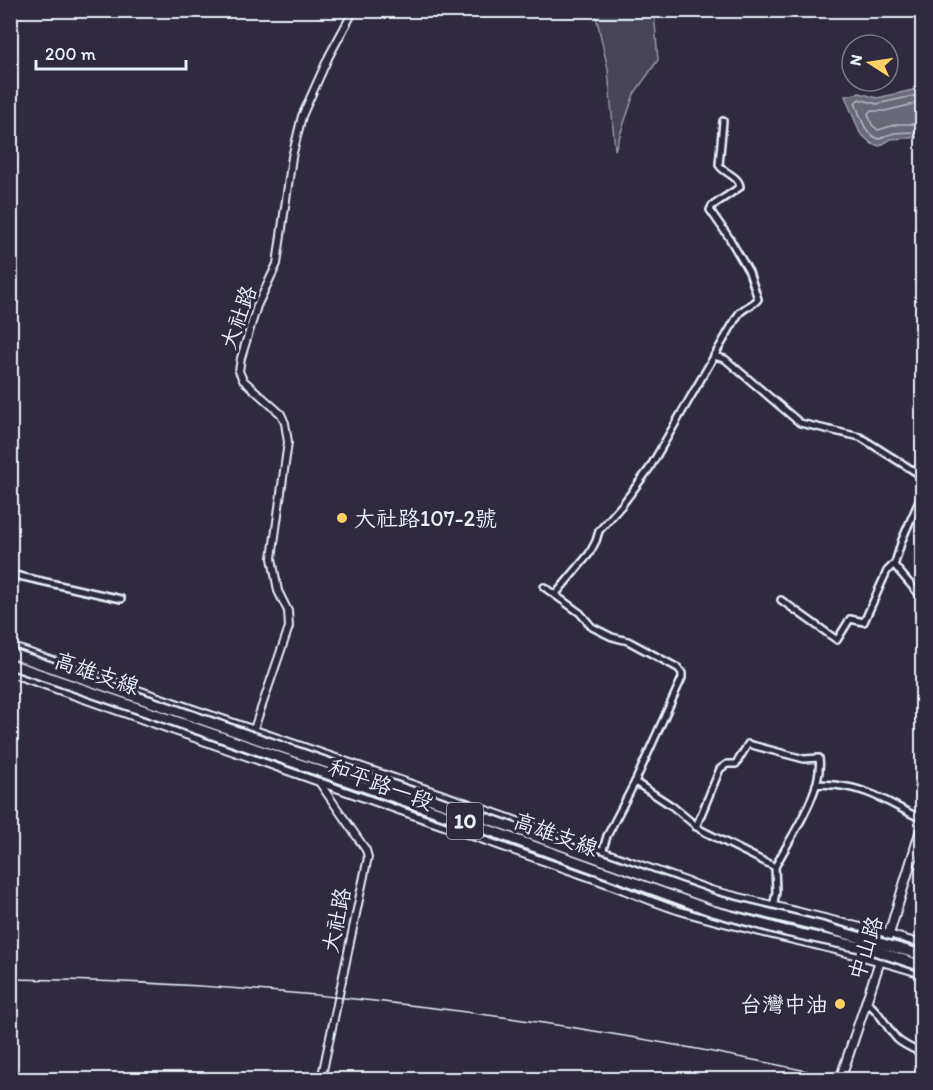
<svg xmlns="http://www.w3.org/2000/svg" width="933" height="1090" viewBox="0 0 933 1090" font-family="Itim,'LXGW WenKai TC',sans-serif">
<rect width="100%" height="100%" fill="#2f2a3d"/>
<filter id="ink" filterUnits="userSpaceOnUse"><feTurbulence type="fractalNoise" baseFrequency=".0167" numOctaves="2"/><feDisplacementMap in="SourceGraphic" scale="12" xChannelSelector="R" yChannelSelector="G"/><feConvolveMatrix kernelMatrix="1 2 1 2 8 2 1 2 1" color-interpolation-filters="sRGB"/></filter>
<g filter="url(#ink)">
<!-- green -->
<polygon fill="#464455" stroke="#979aa6" stroke-width="1.5" points="595,11 654,11 658,60 634,94 615,150 608,69"/>
<!-- water -->
<polygon fill="#696978" stroke="#9c9fab" stroke-width="1.5" points="922,88 922,137 891,139 880,146 872,144 860,133 845,96 860,93 877,98"/>
<g fill="none" stroke-linecap="round" stroke-linejoin="round">
<!-- shore -->
<g stroke="#b5bbc5" stroke-width="1.5">
<path d="M922 94 877 104 859 99 855 103C861 116 864 135 879 139 894 130 906 133 922 132"/>
<polyline points="922,102 885,111 870,111 868,114 872,125 878,130 898,124 922,124"/>
</g>
<!-- tertiary-tunnel -->
<polyline stroke="#4b4859" stroke-width="6" stroke-dasharray="6 3" stroke-linecap="butt" points="302,768 318,781"/>
<defs>
<g id="minor">
<polyline points="714,356 725,359 800,423 860,437 922,476"/>
<polyline points="894,565 922,598"/>
<polyline points="10,574 121,599"/>
<polyline points="544,587 580,613 592,627 612,637 628,641 678,668 682,673 682,678 635,782 607,836 594,879"/>
<path d="M555 595 589 554 596 541 599 531 622 505 649 469 738 315C743 307 753 306 758 299L749 272 728 236 710 210 712 206 740 187C739 176 725 174 719 165L723 121"/>
<polyline points="781,600 837,640 850,619 864,622 887,571 895,563 902,540 922,494"/>
<polyline points="635,782 672,806 701,830 775,867 776,892 769,929"/>
<path d="M816 785C823 783 827 785 834 785 873 789 889 804 922 819"/>
<path d="M696 827 720 769 727 764H736L748 744 804 759 819 758C824 790 790 838 775 867"/>
<path d="M866 1002C880 1011 886 1027 897 1039 905 1046 913 1049 922 1053"/>
</g>
<g id="tertiary">
<polyline points="10,646 470,804 711,890 889,934 922,944"/>
<polyline points="10,659 68,677"/>
<path d="M10 673 594 879C623 889 651 902 680 911 760 935 843 948 922 974"/>
<polyline points="254,729 289,627 288,611 278,591 272,558 288,442 285,423 281,414 243,380 239,371 241,358 257,306 277,264 292,157 302,116 329,56 354,10"/>
<polyline points="319,782 366,850 368,857 321,1080"/>
<polyline points="822,939 831,935 867,944"/>
</g>
<polyline id="secondary" points="840,1080 889,934 922,826"/>
</defs>
<!-- minor casing -->
<use href="#minor" stroke="#e8f1f8" stroke-width="10"/>
<!-- tertiary casing -->
<use href="#tertiary" stroke="#e8f1f8" stroke-width="10"/>
<!-- secondary casing -->
<use href="#secondary" stroke="#e8f1f8" stroke-width="12"/>
<!-- minor -->
<use href="#minor" stroke="#2f2a3d" stroke-width="5"/>
<!-- tertiary -->
<use href="#tertiary" stroke="#2f2a3d" stroke-width="6"/>
<!-- secondary -->
<use href="#secondary" stroke="#2f2a3d" stroke-width="8"/>
<!-- rail -->
<path stroke="#e8f1f8" stroke-width="1.5" d="M10 979C292 982 574 1019 848 1080"/>
<defs>
<g id="motorway-bridge">
<polyline points="10,653 466,811 717,901 819,926 922,955"/>
<polyline points="10,664 461,820 713,911 786,931 874,950 922,966"/>
</g>
</defs>
<!-- motorway-bridge casing -->
<use href="#motorway-bridge" stroke="#e8f1f8" stroke-width="14" stroke-linecap="butt"/>
<!-- motorway-bridge -->
<use href="#motorway-bridge" stroke="#2f2a3d" stroke-width="9"/>
</g>
</g>
<!-- markers -->
<g fill="#ffd166" stroke="#2f2a3d" stroke-width="2">
<circle cx="342" cy="518" r="6"/>
<circle cx="840" cy="1004" r="6"/>
</g>
<g text-anchor="middle" stroke-width="6" stroke-linejoin="round" paint-order="stroke">
<!-- shield labels -->
<rect fill="#2f2a3d" stroke="#b0b5c0" stroke-width="1.5" x="447" y="803" width="36" height="36" rx="4.5"/>
<g font-size="21" font-weight="bold" fill="#e8f1f8">
<text x="465" y="828">10</text>
</g>
<!-- street labels -->
<g font-size="22" fill="#e8f1f8" stroke="#2f2a3d">
<text transform="translate(238 317) rotate(-70)" y="8">大社路</text>
<text transform="translate(97 673) rotate(19)" y="8">高雄支線</text>
<text transform="translate(381 784) rotate(20)" y="8">和平路一段</text>
<text transform="translate(556 834) rotate(20)" y="8">高雄支線</text>
<text transform="translate(336 920) rotate(-78)" y="8">大社路</text>
<text transform="translate(865 948) rotate(-72)" y="8">中山路</text>
</g>
<!-- poi labels -->
<g font-size="22" fill="#e8f1f8" stroke="#2f2a3d" text-anchor="start">
<text x="354" y="526">大社路107-2號</text>
<text x="828" y="1012" text-anchor="end">台灣中油</text>
</g>
</g>
<!-- margin -->
<rect width="933" height="1090" fill="none" stroke="#2f2a3d" stroke-width="36"/>
<rect x="18" y="18" width="897" height="1054" fill="none" stroke="#e8f1f8" stroke-width="2" filter="url(#ink)"/>
<!-- north arrow -->
<g transform="translate(870 63) rotate(282)"><circle r="28" fill="#2f2a3d" stroke="#797a88" stroke-width="1.5"/>
<path d="M0-4.5L10 22L0 15L-10 22Z" fill="#ffd166"/>
<text y="-9" font-size="16" font-weight="bold" text-anchor="middle" fill="#e8f1f8">N</text>
</g>
<!-- scale -->
<path d="M36 60v9h150v-9" fill="none" stroke="#e8f1f8" stroke-width="3"/>
<text x="45" y="60" font-size="18" fill="#e8f1f8" stroke="#2f2a3d" stroke-width="4.5" paint-order="stroke">200 m</text>
</svg>
